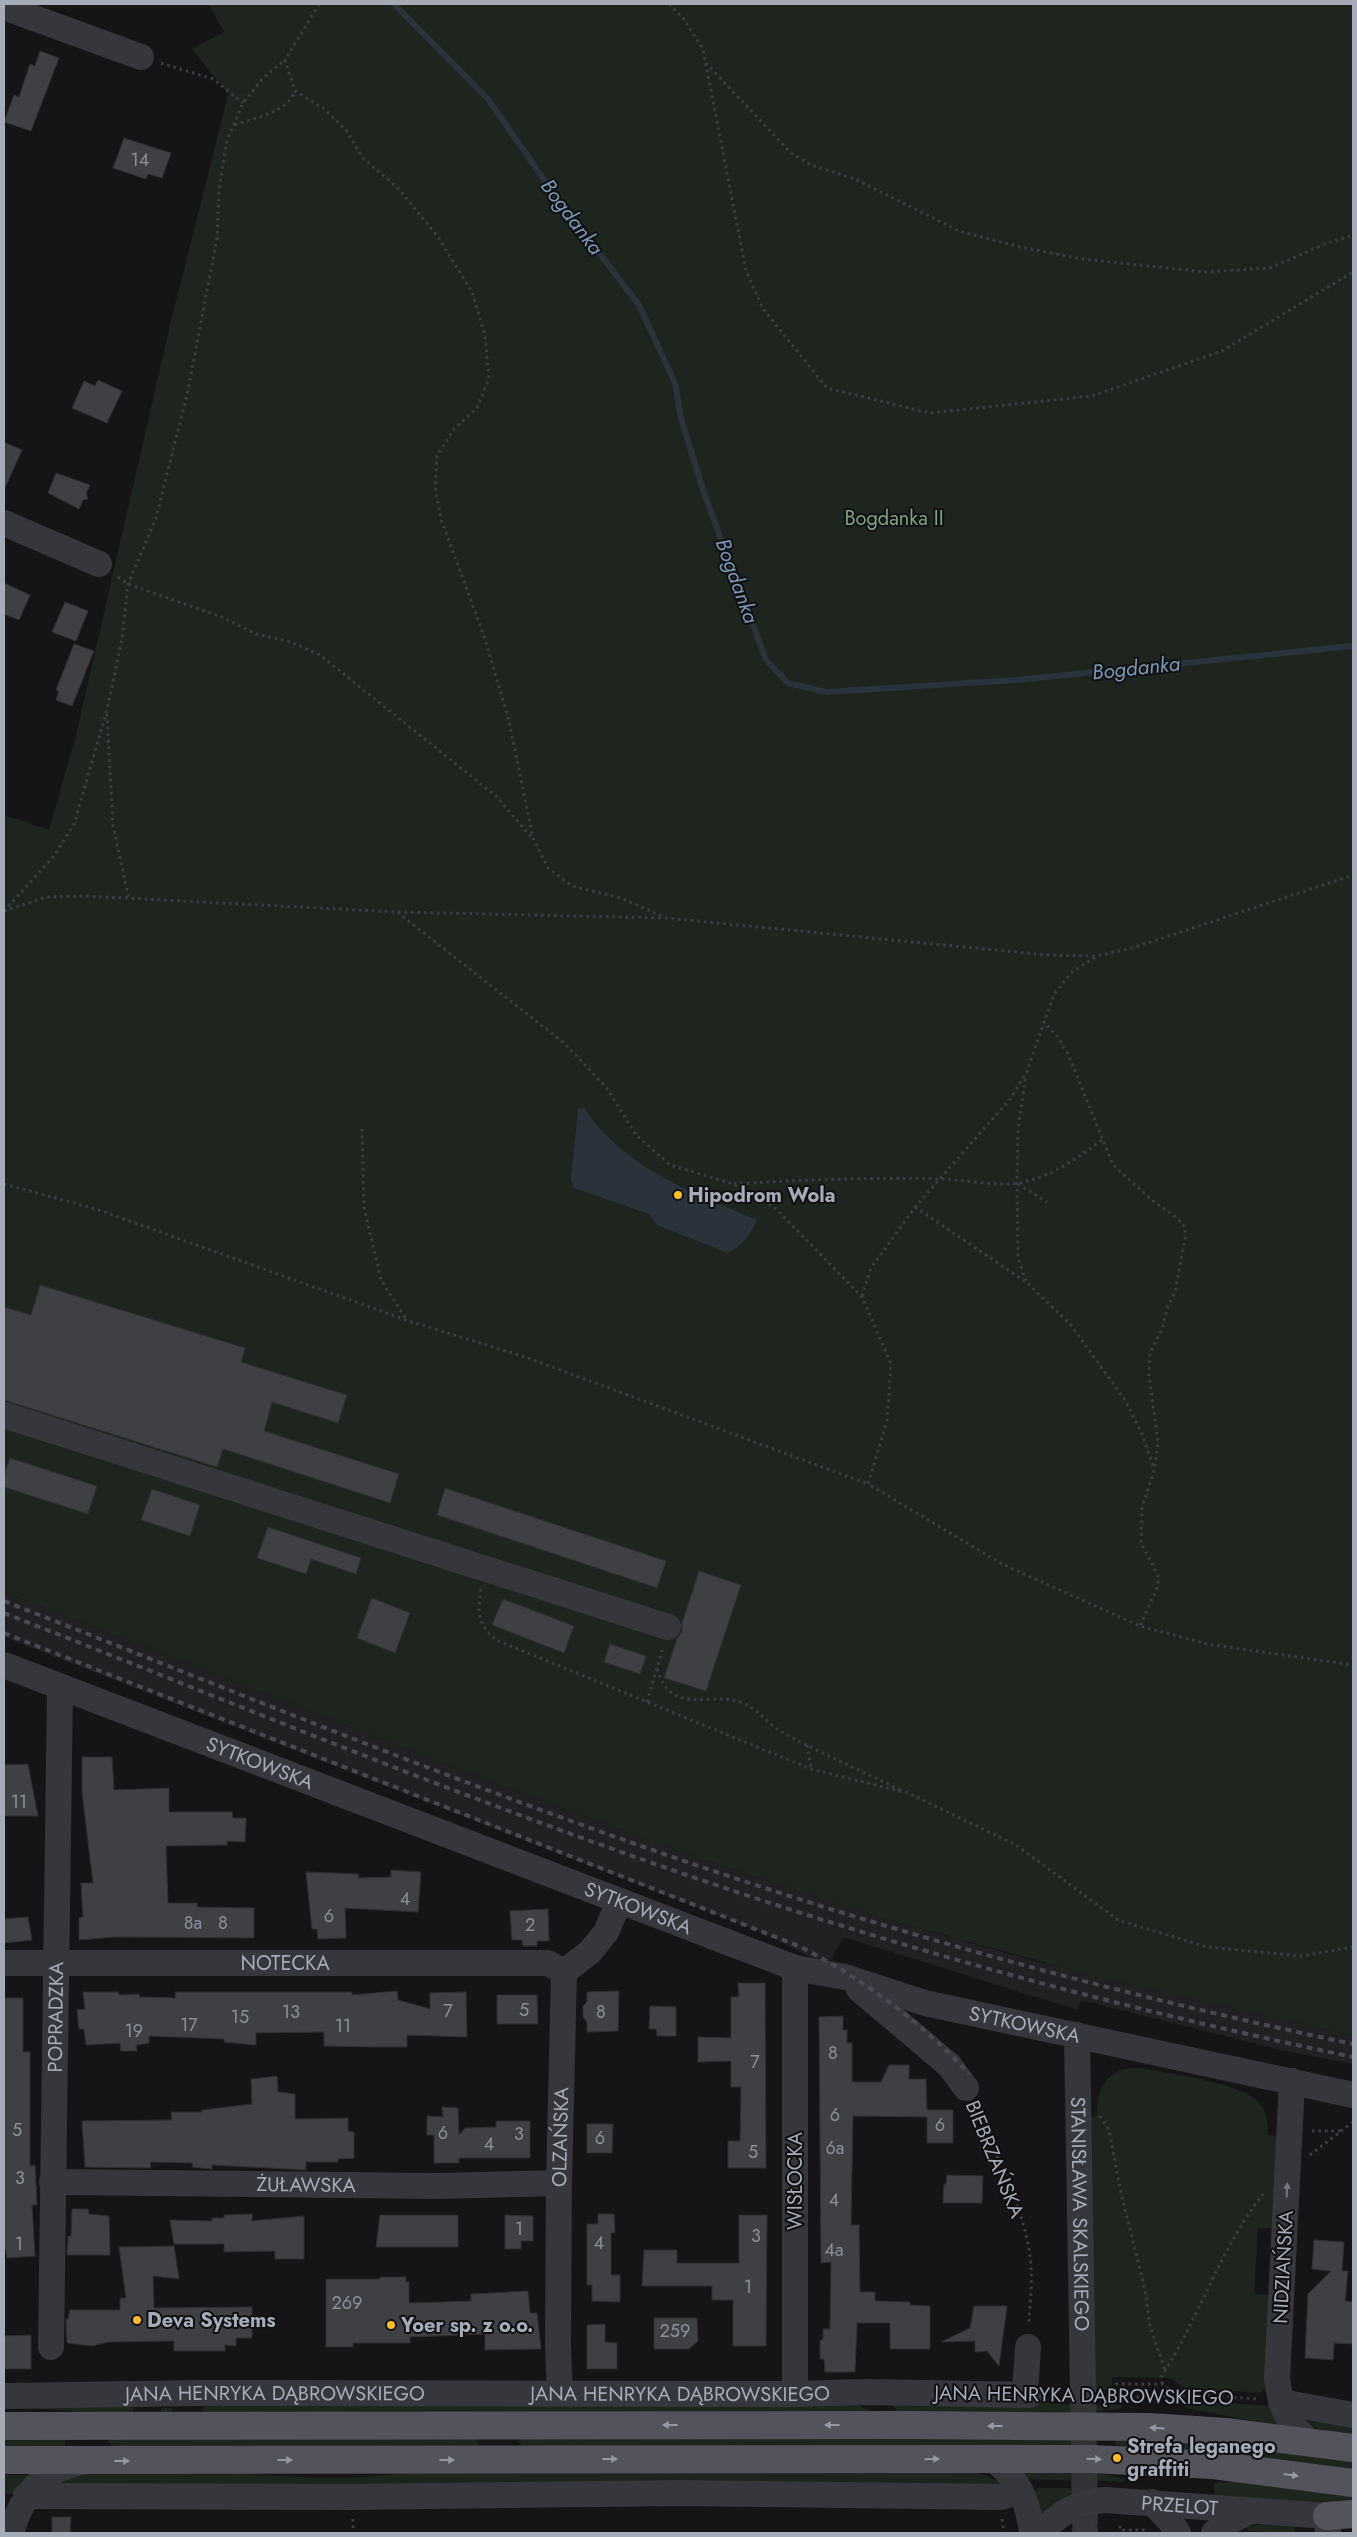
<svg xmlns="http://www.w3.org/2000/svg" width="1357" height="2537" viewBox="0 0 1357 2537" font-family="Jost,sans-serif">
<rect width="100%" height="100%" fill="#151517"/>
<!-- built -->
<polygon fill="#212124" points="4,1592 489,1781 686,1854 882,1918 1031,1960 1353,2036 1353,2064 1281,2050 1081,2000 1078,2010 843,1937 828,1966 765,1934 4,1637"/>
<!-- green -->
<g fill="#1d251e">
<polygon points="209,4 1353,4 1353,2036 1086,1974 882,1918 686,1854 489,1781 4,1592 4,815 49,830 76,735 170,325 228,94 192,49 224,32"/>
<path d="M1128 2068H1142C1171 2074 1241 2082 1259 2103 1268 2112 1268 2124 1268 2135L1277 2136 1273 2228H1258L1254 2294 1269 2295 1267 2386 1260 2393 1185 2388 1171 2379 1165 2378 1112 2377V2390L1095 2391 1090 2118 1097 2115C1096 2092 1104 2074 1128 2068Z"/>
<polygon points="133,2398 133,2412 161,2412 161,2408 172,2408 172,2412 201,2413 209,2398 851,2401 871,2412 105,2414 34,2408"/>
<polygon points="886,2399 1024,2400 1071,2405 1121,2405 1122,2408 1087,2413 899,2412"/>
<polygon points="1197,2401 1271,2406 1278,2426 1186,2408 1186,2405"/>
<path d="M1293 2409 1353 2421V2438C1324 2431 1313 2432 1293 2409Z"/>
<polygon points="474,2437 479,2443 476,2447 114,2448 108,2442 108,2439"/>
<polygon points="4,2438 65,2439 65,2448 4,2450"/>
<polygon points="1078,2438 1075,2445 1071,2446 524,2447 518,2442 521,2439"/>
<polygon points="1117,2440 1204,2441 1353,2461 1353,2472 1116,2447 1115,2443"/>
<polygon points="1020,2470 1090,2471 1125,2479 1125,2482 1024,2479"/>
<path d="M208 2471C272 2475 335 2483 399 2473H978L1003 2483 1010 2489 45 2486 86 2473Z"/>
<polygon points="4,2475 35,2475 17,2494 4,2494"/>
<polygon points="1254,2480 1353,2494 1353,2504 1214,2498 1214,2483"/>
<polygon points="1037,2488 1070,2488 1072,2490 1070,2497 1042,2514 1031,2492"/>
<polygon points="1263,2524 1295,2527 1295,2533 1249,2531 1246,2527"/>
</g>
<!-- water -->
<path fill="#2a333c" d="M584 1108C626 1170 691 1191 757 1220 750 1235 742 1246 728 1253L657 1225 649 1214 574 1188 571 1180 578 1109Z"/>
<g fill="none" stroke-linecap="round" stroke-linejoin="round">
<!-- stream -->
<polyline stroke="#2a333c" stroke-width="6" points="394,4 488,99 556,197 639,305 675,383 681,418 704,493 766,660 788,683 826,692 1016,680 1353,646"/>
</g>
<!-- building -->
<g fill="#3f4044" stroke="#2f2f33">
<polygon points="40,51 59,58 31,131 4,122 14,95 19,97 30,64 35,66"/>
<polygon points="124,138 171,153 162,178 148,174 146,179 113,168"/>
<polygon points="98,380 122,391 107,423 72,408 84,381 95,386"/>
<polygon points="4,442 22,450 4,490"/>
<polygon points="56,473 90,485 86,493 88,499 83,500 79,509 48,493"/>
<polygon points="4,583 30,595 19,620 4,614"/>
<polygon points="65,602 88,611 76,641 52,632"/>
<polygon points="74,644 94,651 72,706 56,700 59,691 56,690"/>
<polygon points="40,1285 245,1348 241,1362 347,1395 338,1423 272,1402 264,1431 399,1474 390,1503 223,1449 217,1467 4,1400 4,1307 31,1315"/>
<polygon points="10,1458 97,1486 88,1514 4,1487 4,1476"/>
<polygon points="445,1488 666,1561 657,1588 437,1515"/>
<polygon points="152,1489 200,1505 190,1536 141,1520"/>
<polygon points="268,1527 361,1558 356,1574 311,1559 306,1574 257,1558"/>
<polygon points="699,1571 741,1585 706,1691 664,1678 677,1639 682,1632 682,1623"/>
<polygon points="372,1598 410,1613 395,1653 357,1638"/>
<polygon points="503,1599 574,1626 564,1653 492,1625"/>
<polygon points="610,1644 646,1656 640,1674 604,1662"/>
<polygon points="82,1757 112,1757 114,1790 169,1788 169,1812 232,1812 233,1818 246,1818 245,1842 227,1841 227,1845 166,1846 168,1903 197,1903 197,1907 254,1908 254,1938 114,1937 79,1940 79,1918 83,1917 81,1883 93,1883 82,1792"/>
<polygon points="28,1764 38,1816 4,1816 4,1765"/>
<polygon points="391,1870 421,1872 418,1912 345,1908 346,1938 318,1939 317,1929 312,1929 306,1872 359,1874 358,1878 391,1877"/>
<polygon points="548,1909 549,1941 537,1941 537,1946 523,1946 522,1940 512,1940 510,1911"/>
<polygon points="28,1917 32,1940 4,1943 4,1919"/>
<polygon points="738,1983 765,1983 766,2168 728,2168 728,2141 740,2141 741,2087 731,2087 731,2061 698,2062 698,2037 731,2038 731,1997 739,1997"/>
<polygon points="397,1991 398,2000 430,2009 430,1993 466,1992 467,2037 407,2035 407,2047 374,2047 324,2046 324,2032 256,2033 256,2045 224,2042 224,2039 149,2036 149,2043 136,2045 137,2051 121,2051 120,2043 86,2045 84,2029 79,2029 77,2010 85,2009 83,1992 118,1992 119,1995 139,1994 140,1997 176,1998 175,1992 352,1992 352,1995"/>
<polygon points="619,1991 618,2031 587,2032 587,2022 583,2017 583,2006 587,2002 587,1992"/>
<polygon points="497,1995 537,1995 538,2024 497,2024"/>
<polygon points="4,1998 23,1998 23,2052 30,2052 30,2166 35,2165 37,2205 32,2205 35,2256 7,2258 6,2250 4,2250"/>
<polygon points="650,2006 676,2007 676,2036 657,2036 656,2029 649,2029"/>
<polygon points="843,2016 843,2030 847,2030 847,2043 852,2043 852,2082 881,2082 889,2065 909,2065 909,2079 926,2079 927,2110 953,2110 953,2143 927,2143 927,2117 853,2116 851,2225 859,2225 860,2292 875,2292 875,2301 910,2302 910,2305 930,2306 930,2349 890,2349 890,2323 857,2323 855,2372 825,2372 824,2359 820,2359 820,2340 823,2340 823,2329 830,2329 831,2262 821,2263 819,2017"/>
<polygon points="277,2076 278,2092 295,2094 295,2119 348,2118 348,2131 354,2132 354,2158 338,2159 338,2162 306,2162 306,2170 212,2165 212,2169 192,2167 193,2163 150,2162 151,2168 85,2167 82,2121 172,2120 171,2112 202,2112 202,2110 252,2104 251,2079"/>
<polygon points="442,2107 458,2108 459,2135 465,2128 496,2127 496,2121 530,2121 530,2158 459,2158 459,2163 434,2163 434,2135 427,2135 427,2116 443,2117"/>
<polygon points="587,2124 613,2124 612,2153 587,2153"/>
<polygon points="947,2175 983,2176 982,2203 943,2203 944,2184 946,2184"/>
<polygon points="72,2209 88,2209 89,2214 109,2216 110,2255 67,2255 68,2236 71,2236"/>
<polygon points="252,2214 252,2221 304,2216 304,2259 275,2259 275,2251 224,2252 224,2244 174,2244 170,2220 212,2221 212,2218 224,2218 224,2215"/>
<polygon points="598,2214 614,2214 615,2233 611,2233 611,2275 620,2275 620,2302 592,2301 592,2285 587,2285 587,2224 598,2224"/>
<polygon points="380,2215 458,2215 458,2247 376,2247"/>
<polygon points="505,2215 533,2216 533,2241 521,2241 521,2249 505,2249"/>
<polygon points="739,2215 767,2215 766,2346 733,2346 733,2300 712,2300 712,2286 642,2286 644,2250 677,2250 677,2263 739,2263"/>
<polygon points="1314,2240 1344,2242 1342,2271 1348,2271 1345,2301 1353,2302 1353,2344 1334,2343 1333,2360 1305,2358 1308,2294 1331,2271 1312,2269"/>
<polygon points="174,2246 179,2279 153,2276 154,2308 252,2307 252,2338 236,2338 236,2346 225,2345 225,2351 174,2351 174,2341 109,2342 92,2346 67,2343 66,2319 68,2319 70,2310 120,2310 120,2298 126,2298 119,2247"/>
<polygon points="380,2277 406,2277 406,2282 409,2282 409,2303 471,2301 471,2294 528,2291 530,2313 537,2313 541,2349 485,2350 485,2334 410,2337 410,2343 353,2343 353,2347 326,2347 326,2279 380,2279"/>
<polygon points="974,2306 1007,2306 999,2366 987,2351 975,2352 975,2341 941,2342 970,2328"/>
<polygon points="654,2318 697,2318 698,2341 689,2349 654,2349"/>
<polygon points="605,2324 605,2342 617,2343 617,2369 587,2369 587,2325"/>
<polygon points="31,2335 31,2369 4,2369 4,2336"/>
<polygon points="52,2517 71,2517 70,2533 52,2533"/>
</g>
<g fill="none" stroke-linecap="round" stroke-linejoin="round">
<!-- minor-tunnel -->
<polyline stroke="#323337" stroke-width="26" stroke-dasharray="26 13" stroke-linecap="butt" points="1083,2391 1085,2525"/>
<!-- path -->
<g stroke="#3c3e43" stroke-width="3" stroke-dasharray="2.5 4" stroke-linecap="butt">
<polyline points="319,4 285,60 295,91 323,108 346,130 363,158 397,187 438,237 472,292 485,335 489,378 477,408 454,429 437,456 435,488 441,519 484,636 509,721 533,838 548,868 572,886 621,898 666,918 1047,955 1097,956 1132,948 1353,875"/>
<polyline points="669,4 683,18 703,49 746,271 763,309 827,388 930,413 1092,396 1222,351 1353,272"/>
<polyline points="161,63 213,79 243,103"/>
<polyline points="706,63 790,152 811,165 855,179 959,231 1020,247 1082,259 1206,272 1270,268 1327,243 1353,235"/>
<path d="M235 125C256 117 287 113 295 91"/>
<polyline points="118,577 128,584 222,617 256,634 288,641 320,655 497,797 532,838"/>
<polyline points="107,714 113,826 129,899"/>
<polyline points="4,911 46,897 85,896 397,912 564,1043 606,1087 636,1135 670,1165 733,1184 774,1207 862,1297 891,1364 887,1421 868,1484 1002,1564 1140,1626 1207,1644 1353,1665"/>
<polyline points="4,911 54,856 74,824 107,710 122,639 128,584 156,518 187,395 217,239 219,189 227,140 243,103 263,78 285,60"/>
<polyline points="398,912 664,918"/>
<polyline points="1043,1021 1058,1037 1069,1056 1113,1165 1153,1201 1177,1218 1185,1227 1185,1239 1175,1292 1168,1306 1162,1329 1150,1353 1149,1375 1158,1442 1154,1471 1142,1507 1141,1543 1158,1575 1158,1586 1140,1626"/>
<polyline points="362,1129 364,1207 381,1280 406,1319"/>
<polyline points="4,1184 96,1209 406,1320 528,1358 868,1484"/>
<path d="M734 1184C802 1180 870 1177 939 1179 961 1179 997 1187 1018 1183 1050 1178 1076 1159 1102 1140"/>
<polyline points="1018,1184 1047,1202"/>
<polyline points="915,1207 1026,1282 1071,1325 1125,1400 1142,1434 1154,1469"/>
<polyline points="1026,1281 1018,1258 1017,1184 1018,1128 1026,1075"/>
<polyline points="862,1296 871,1268 915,1207 1011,1098 1027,1071 1054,994 1072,972 1097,956"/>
<path d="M481 1589C478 1613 477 1624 496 1640L811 1769 908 1793 1016 1845 1118 1920 1207 1947 1302 1956 1353 1947"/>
<path d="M657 1669C671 1716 707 1692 740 1702 756 1707 766 1722 780 1731 819 1753 861 1770 900 1790"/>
<polyline points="647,1702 663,1648"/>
<polyline points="807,1745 811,1769"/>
<path d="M977 2108C994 2153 1024 2208 1030 2256 1033 2279 1030 2301 1029 2324"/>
<polyline points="1100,2116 1109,2130 1121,2193 1145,2290 1150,2326 1165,2370"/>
<polyline points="1312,2131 1341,2131"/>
<polyline points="1310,2155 1353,2122"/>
<path d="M1162 2384V2376C1199 2318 1220 2249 1263 2194"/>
<polyline points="1116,2391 1116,2384 1162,2384 1178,2395"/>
<polyline points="1104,2398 1204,2395 1258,2399"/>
<polyline points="353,2519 353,2533"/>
<polyline points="1002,2519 1004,2533"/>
<polyline points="1120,2526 1120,2530 1146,2530"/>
</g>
<!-- minor -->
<g stroke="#36373c" stroke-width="26">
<polyline points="4,7 141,57"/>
<polyline points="4,523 99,564"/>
<polyline points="4,1415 668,1627"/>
<path id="s1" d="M4 1665 795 1968 845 1977 925 2003 1353 2095"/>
<path id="s2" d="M4 1963H548L564 1972"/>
<polyline points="859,1989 949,2065 966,2088"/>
<path id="s3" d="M1077 2035 1083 2391"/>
<path d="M1292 2081 1277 2379C1281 2410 1287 2422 1310 2442"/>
<path id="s4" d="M52 2182 437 2186 559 2183"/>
<path id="s5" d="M51 2347 60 1687"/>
<path id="s6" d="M560 2393 558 2346 559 2183 564 1972 590 1952 606 1932 619 1902"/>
<polyline points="795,2394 795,1968"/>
<polyline points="1025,2394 1028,2347"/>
<path id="s7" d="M4 2396 199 2393 795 2394 866 2392 1030 2395"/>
<polyline points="1281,2402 1353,2415"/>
<path d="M993 2459C1017 2477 1029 2504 1032 2533"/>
<polyline points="26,2496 353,2497 681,2493 1002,2497 1020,2490"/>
<polyline points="1152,2502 1170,2521 1178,2533"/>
<polyline points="1085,2531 1085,2533"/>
<path d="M11 2533C21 2496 43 2468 83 2462"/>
<path id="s8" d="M1041 2533C1058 2513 1078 2502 1105 2500L1327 2516 1328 2533"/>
<polyline points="1214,2533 1230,2521 1251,2511"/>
</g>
<!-- major -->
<g stroke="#52535b" stroke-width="28">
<polyline points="4,2426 908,2425 1149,2427 1226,2432 1353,2448"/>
<polyline points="4,2460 1092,2459 1213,2465 1353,2483"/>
<polyline points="1327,2516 1353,2514"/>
</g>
<!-- rail -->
<g stroke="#494a51" stroke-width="4" stroke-dasharray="6 5" stroke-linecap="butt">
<path d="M4 1601C223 1687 442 1777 664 1854 890 1933 1120 1995 1353 2044"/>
<path d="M4 1613C221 1698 437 1788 658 1865 885 1945 1118 2008 1353 2057"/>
<path d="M4 1633 801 1947C864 1980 921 2021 969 2074"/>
</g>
</g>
<!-- one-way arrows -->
<defs><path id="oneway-solid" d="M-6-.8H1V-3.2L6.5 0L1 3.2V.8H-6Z" transform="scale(1.25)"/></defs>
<use fill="#747780" href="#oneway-solid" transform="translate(1287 2190) rotate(-87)"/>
<g fill="#9599a5">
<use href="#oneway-solid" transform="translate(670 2425) rotate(180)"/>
<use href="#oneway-solid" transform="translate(832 2425) rotate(180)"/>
<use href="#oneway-solid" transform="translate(995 2426) rotate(-180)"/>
<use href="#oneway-solid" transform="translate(1157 2428) rotate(-176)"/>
<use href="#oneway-solid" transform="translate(610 2459)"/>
<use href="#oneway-solid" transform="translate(932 2459) rotate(-1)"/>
<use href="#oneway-solid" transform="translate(1094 2459) rotate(1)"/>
<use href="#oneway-solid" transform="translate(285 2460)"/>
<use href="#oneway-solid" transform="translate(447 2460)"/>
<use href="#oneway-solid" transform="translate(122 2461)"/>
<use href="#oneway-solid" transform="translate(1291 2475) rotate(8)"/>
</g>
<!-- markers -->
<g fill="#fcbc28" stroke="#101012" stroke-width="2">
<circle cx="678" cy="1195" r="5"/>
<circle cx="137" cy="2320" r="5"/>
<circle cx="391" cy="2325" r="5"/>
<circle cx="1117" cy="2458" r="5"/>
</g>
<g text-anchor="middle" stroke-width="4" stroke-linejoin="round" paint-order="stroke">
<!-- number labels -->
<g font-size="18" fill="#8c909b">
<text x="140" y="166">14</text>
<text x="19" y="1808">11</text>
<text x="405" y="1905">4</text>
<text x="329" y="1922">6</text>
<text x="193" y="1929">8a</text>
<text x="223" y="1929">8</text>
<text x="530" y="1931">2</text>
<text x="524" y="2016">5</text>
<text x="448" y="2017">7</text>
<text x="291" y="2018">13</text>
<text x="601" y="2018">8</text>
<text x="240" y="2023">15</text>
<text x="189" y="2031">17</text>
<text x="343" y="2032">11</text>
<text x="134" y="2037">19</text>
<text x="833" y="2059">8</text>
<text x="755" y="2068">7</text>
<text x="835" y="2121">6</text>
<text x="940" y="2131">6</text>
<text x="17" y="2136">5</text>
<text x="443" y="2139">6</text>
<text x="519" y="2140">3</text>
<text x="600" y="2144">6</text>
<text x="489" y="2150">4</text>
<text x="835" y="2154">6a</text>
<text x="753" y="2158">5</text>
<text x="20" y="2184">3</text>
<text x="834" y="2206">4</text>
<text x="519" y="2235">1</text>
<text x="756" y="2242">3</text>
<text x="599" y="2249">4</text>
<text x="19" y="2250">1</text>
<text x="834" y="2256">4a</text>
<text x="748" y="2293">1</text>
<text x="347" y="2309">269</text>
<text x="675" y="2337">259</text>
</g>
<!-- park labels -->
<g font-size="20" fill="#7ca480" stroke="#101012">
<text x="894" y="525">Bogdanka II</text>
</g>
<!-- poi labels -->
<g font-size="20" font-weight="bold" fill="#a6abb8" stroke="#101012" text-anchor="start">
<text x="688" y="1202">Hipodrom Wola</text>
<text x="147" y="2327">Deva Systems</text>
<text x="401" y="2332">Yoer sp. z o.o.</text>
<text x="1127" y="2453">Strefa leganego<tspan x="1127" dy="23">graffiti</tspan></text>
</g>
<!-- street labels -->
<g font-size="20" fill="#a6abb8" stroke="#101012">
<text dy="7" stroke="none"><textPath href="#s1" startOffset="274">SYTKOWSKA</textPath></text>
<text dy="7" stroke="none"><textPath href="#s1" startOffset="679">SYTKOWSKA</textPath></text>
<text dy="7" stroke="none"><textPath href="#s2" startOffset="281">NOTECKA</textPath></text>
<text dy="7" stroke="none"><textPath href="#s5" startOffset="330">POPRADZKA</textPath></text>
<text dy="7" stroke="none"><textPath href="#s1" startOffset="1084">SYTKOWSKA</textPath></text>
<text dy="7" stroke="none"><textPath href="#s6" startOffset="256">OLZAŃSKA</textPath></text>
<text transform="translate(995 2159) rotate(68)" y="7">BIEBRZAŃSKA</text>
<text transform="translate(795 2181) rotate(-90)" y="7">WISŁOCKA</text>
<text dy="7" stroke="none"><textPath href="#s4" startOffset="254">ŻUŁAWSKA</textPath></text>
<text dy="7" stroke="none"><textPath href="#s3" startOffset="179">STANISŁAWA SKALSKIEGO</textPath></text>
<text transform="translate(1283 2267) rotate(-87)" y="7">NIDZIAŃSKA</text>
<text dy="7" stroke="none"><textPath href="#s7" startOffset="271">JANA HENRYKA DĄBROWSKIEGO</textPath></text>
<text dy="7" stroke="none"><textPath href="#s7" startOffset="676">JANA HENRYKA DĄBROWSKIEGO</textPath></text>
<text transform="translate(1084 2395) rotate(1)" y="7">JANA HENRYKA DĄBROWSKIEGO</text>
<text dy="7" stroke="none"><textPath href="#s8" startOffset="149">PRZELOT</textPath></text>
</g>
<!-- water labels -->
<g font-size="21" font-style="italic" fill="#7b98b5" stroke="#101012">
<text transform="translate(572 217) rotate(53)" y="7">Bogdanka</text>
<text transform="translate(737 581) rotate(70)" y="7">Bogdanka</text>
<text transform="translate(1136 668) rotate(-6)" y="7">Bogdanka</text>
</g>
</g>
<!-- border -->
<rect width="1357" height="2537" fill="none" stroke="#a6abb8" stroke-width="10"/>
</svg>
